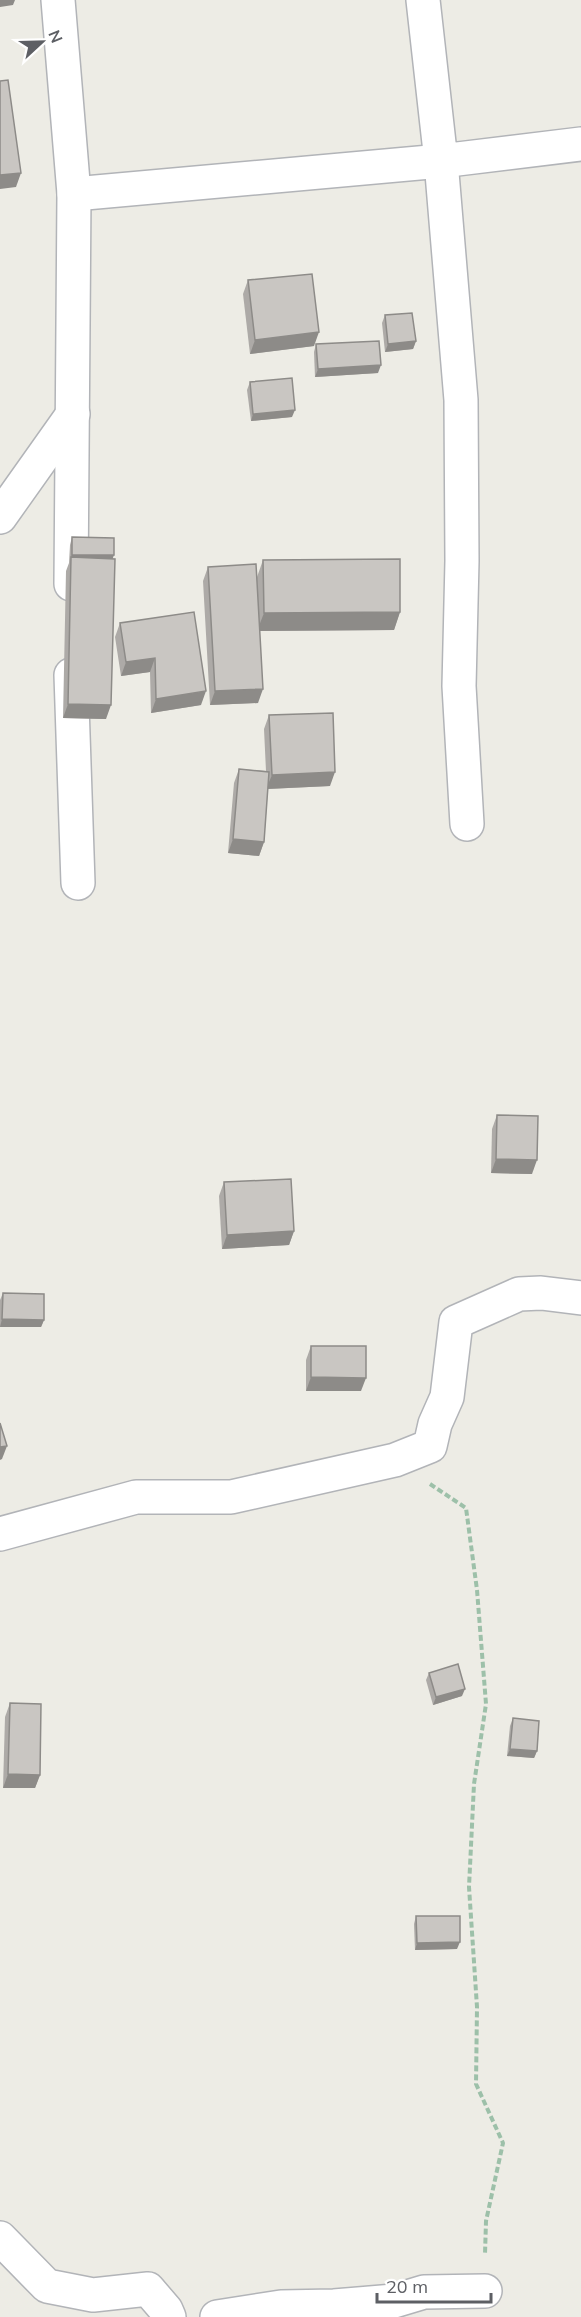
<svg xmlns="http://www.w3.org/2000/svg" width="581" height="2317" viewBox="0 0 581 2317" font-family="Mulish,sans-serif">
<rect width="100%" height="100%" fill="#edece5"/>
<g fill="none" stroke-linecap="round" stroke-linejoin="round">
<defs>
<g id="minor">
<polyline points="58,0 74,194 71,584"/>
<polyline points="423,0 441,161 581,144"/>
<polyline points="74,194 441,161 461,400 462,561 459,686 467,824"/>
<polyline points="0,517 73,414"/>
<polyline points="71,675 78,883"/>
<polyline points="0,1534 136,1497 231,1497 395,1460 430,1446 435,1424 447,1397 456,1322 519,1294 541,1293 581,1298"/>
<polyline points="0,2238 47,2286 93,2295 148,2289 166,2310 169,2317"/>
<polyline points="217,2317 281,2307 334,2306 394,2301 424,2292 485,2291"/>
</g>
</defs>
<!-- minor casing -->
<use href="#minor" stroke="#b2b4b8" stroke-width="36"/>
<!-- path -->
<polyline stroke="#9dc0a9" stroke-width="4" stroke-dasharray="6 3" stroke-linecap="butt" points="430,1484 466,1508 477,1590 486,1704 474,1784 469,1887 477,2007 476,2084 503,2143 486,2221 485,2254"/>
<!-- minor -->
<use href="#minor" stroke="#fff" stroke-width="33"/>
</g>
<!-- wall -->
<g fill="#adaaa7">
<polygon points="248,280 314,346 250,354 243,294"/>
<polygon points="385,315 416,341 413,349 385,352 382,323"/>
<polygon points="316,344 378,373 315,377 314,352"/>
<polygon points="250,382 292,417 251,421 247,390"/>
<polygon points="72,537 113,559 106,719 63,718 66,571 69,563 70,545"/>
<polygon points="263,560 400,612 394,630 260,631 258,703 210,705 203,581 208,567 257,577"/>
<polygon points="120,623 201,705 151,713 150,672 121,676 115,637"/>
<polygon points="269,715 330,786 268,789 264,842 259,856 228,853 234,783 239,769 266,771 264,729"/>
<polygon points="497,1115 532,1174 491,1173 492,1129"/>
<polygon points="224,1182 294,1231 289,1245 222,1249 219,1196"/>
<polygon points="3,1293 44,1320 41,1327 0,1327 0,1300"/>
<polygon points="311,1346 361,1391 306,1391 306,1360"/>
<polygon points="429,1673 462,1696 433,1705 426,1680"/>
<polygon points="10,1703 40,1775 35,1788 3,1788 5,1717"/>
<polygon points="513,1718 537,1751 534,1758 507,1756 510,1726"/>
<polygon points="416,1916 457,1949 415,1950 414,1924"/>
</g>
<!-- shaded-wall -->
<g fill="#8d8b88">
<polygon points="0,0 15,0 13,5 0,7"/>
<polygon points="21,173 16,187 0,189 0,175"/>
<polygon points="319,332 314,346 250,354 255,340"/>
<polygon points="416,341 413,349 385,352 388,344"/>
<polygon points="381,365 378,373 315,377 318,369"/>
<polygon points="295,410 292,417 251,421 253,414"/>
<polygon points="72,555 114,555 111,563 71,557"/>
<polygon points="400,612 394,630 257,631 264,613"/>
<polygon points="155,658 150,672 121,676 126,662"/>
<polygon points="263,689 258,703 210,705 215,691"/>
<polygon points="206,691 201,705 151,713 156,699"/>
<polygon points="68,704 111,705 106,719 63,718"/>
<polygon points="335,772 330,786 266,789 272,775"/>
<polygon points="233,839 264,842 259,856 228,853"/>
<polygon points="496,1159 537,1160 532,1174 491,1173"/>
<polygon points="294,1231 289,1245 222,1249 227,1235"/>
<polygon points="2,1319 44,1320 41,1327 0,1327"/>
<polygon points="311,1377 366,1378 361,1391 306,1391"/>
<polygon points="7,1446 2,1459 0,1460 0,1447"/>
<polygon points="465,1689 462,1696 433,1705 436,1697"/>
<polygon points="510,1749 537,1751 534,1758 507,1756"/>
<polygon points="8,1774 40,1775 35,1788 3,1788"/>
<polygon points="460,1942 457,1949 415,1950 417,1943"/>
</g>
<!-- building -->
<g fill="#c9c6c2" stroke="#8d8b88" stroke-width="1.5">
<polygon points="8,80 21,173 0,175 0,81"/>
<polygon points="312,274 319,332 255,340 248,280"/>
<polygon points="412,313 416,341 388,344 385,315"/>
<polygon points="379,341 381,365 318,369 316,344"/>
<polygon points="292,378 295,410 253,414 250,382"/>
<polygon points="72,537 114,538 114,555 72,555"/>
<polygon points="71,557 115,559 111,705 68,704"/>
<polygon points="400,559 400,612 264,613 263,560"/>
<polygon points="256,564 263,689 215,691 208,567"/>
<polygon points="194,612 206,691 156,699 155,658 126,662 120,623"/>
<polygon points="333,713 335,772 272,775 269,715"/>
<polygon points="239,769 269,772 264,842 233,839"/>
<polygon points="497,1115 538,1116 537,1160 496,1159"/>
<polygon points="291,1179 294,1231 227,1235 224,1182"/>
<polygon points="3,1293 44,1294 44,1320 2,1319"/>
<polygon points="311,1346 366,1346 366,1378 311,1377"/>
<polygon points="0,1423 7,1446 0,1447"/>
<polygon points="458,1664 465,1689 436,1697 429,1673"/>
<polygon points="10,1703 41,1704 40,1775 8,1774"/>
<polygon points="513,1718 539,1721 537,1751 510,1749"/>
<polygon points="416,1916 460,1916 460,1942 417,1943"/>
</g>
<!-- north arrow -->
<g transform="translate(42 42) rotate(68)" stroke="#ffffff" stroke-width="4.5" paint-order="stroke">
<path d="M0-4.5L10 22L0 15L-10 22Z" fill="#5d5f64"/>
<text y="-9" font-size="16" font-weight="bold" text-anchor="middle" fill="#5d5f64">N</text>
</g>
<!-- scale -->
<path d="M377 2293v9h114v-9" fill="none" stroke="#5d5f64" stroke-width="3"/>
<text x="386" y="2293" font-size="18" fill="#5d5f64" stroke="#ffffff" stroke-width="4.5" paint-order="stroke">20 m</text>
</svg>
